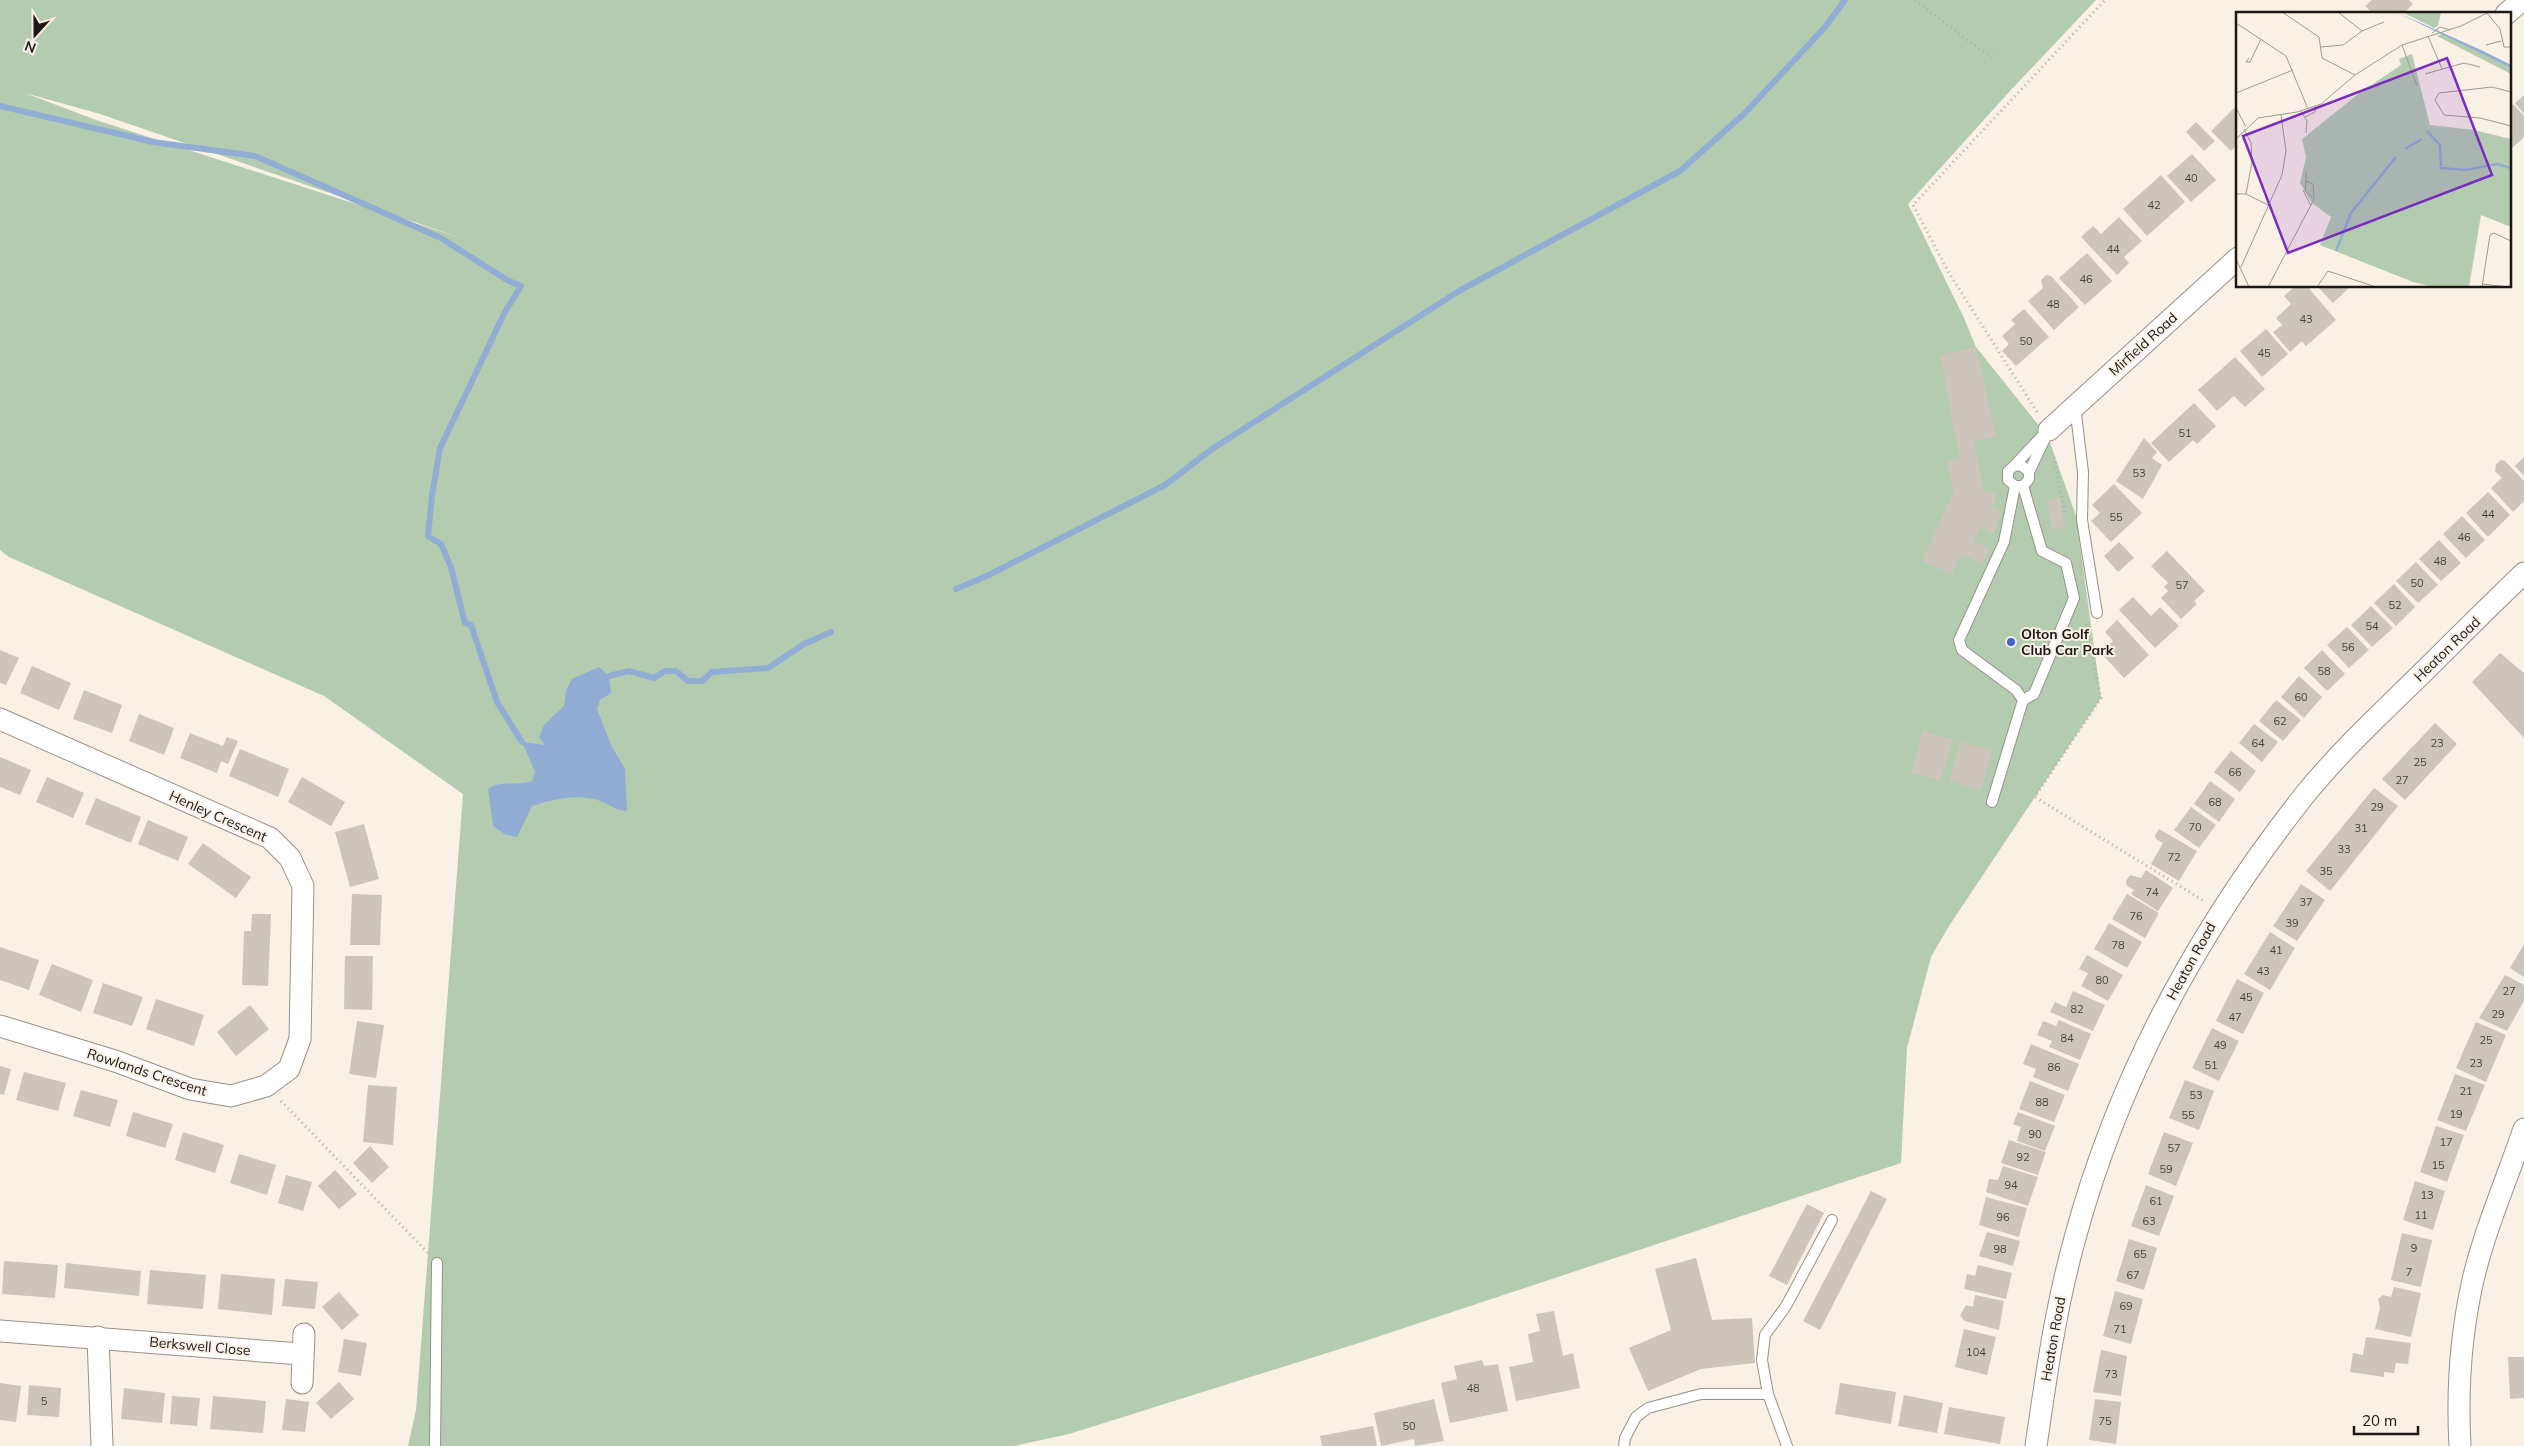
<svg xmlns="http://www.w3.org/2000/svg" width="2524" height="1446" viewBox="0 0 2524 1446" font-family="Mulish,sans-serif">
<rect width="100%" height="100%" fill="#f9f0e6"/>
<!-- green -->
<path fill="#b3ccb0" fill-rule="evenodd" d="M0 0H2096L2009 92 1908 204 1964 318 1976 347 2048 437 2076 516 2101 698 1949 926 1931 957 1907 1048 1901 1163 1362 1342 1069 1434 1014 1446H408L416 1410 463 794 324 696 9 557 0 550ZM25 93 100 114 461 238 96 120Z"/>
<!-- water -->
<path fill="#91add4" d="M599 667 609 676 611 693 600 700 597 709 612 747 625 769 627 811C614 810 606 802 594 799 572 794 552 800 532 806L517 837 506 835 493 826 488 789C499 780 519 786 532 781L535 772 522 742 545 745 539 737 544 725 564 706 566 690 572 679Z"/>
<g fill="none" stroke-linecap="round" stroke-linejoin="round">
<!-- stream -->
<g stroke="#91add4" stroke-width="6">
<polyline points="0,106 153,142 255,156 441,238 507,280 521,286 505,312 440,448 432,495 428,536 441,544 451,567 465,623 471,625 497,702 522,742"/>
<polyline points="956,589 989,575 1165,485 1212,449 1459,291 1680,171 1745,113 1826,26 1845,0"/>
<polyline points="609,676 629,671 654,678 665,671 676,671 688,681 702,681 712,672 768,668 804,644 831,632"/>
</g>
</g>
<!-- building -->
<g fill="#cdc5bb">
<polygon points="2372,0 2409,0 2413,4 2403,14 2373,14 2365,6"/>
<polygon points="2524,95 2524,114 2515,103"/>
<polygon points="2513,104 2524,116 2524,137 2510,150 2510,107"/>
<polygon points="2234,108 2238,112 2238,144 2231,151 2211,131"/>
<polygon points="2196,122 2215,141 2204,151 2186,132"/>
<polygon points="2192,154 2216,180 2191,202 2167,176"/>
<polygon points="2161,175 2185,202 2147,236 2123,209"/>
<polygon points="2119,217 2142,241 2124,257 2129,263 2117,275 2081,237 2093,226 2101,234"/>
<polygon points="2087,253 2112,281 2085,305 2059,278"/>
<polygon points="2046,275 2051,276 2079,307 2054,330 2028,301 2043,288 2041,280"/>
<polygon points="2295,286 2307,286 2336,320 2306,346 2302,341 2290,352 2273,332 2282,325 2276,318 2291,304 2284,296"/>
<polygon points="2317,286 2351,286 2333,303"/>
<polygon points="2024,309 2049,337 2016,366 2002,351 2009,344 2002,336 2015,324 2011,320"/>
<polygon points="2266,329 2288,354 2262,377 2240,351"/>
<polygon points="1976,347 1996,437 1973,441 1984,491 1995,494 1996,498 1992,507 2002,512 1993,534 1980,527 1973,541 1989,548 1982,563 1961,554 1952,574 1922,561 1954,491 1947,462 1960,459 1940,355"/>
<polygon points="2235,357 2265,389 2245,407 2234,396 2217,411 2198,390"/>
<polygon points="2194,403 2216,426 2197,444 2193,440 2169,462 2151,443"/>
<polygon points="2144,438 2157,452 2152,458 2162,465 2143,499 2116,481"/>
<polygon points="2524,457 2524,476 2515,466"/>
<polygon points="2501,460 2505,461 2524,481 2524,501 2513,512 2491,488 2502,478 2495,471 2496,464"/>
<polygon points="2114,484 2142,513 2111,542 2091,521 2100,513 2092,505"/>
<polygon points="2488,492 2510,515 2488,537 2466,513"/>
<polygon points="2060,498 2065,527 2052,530 2047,501"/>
<polygon points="2462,516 2485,540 2466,558 2443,534"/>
<polygon points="2439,540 2461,563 2441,581 2419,559"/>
<polygon points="2119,542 2134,558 2118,572 2104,556"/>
<polygon points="2167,551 2205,591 2194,601 2197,604 2181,619 2161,598 2168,591 2164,587 2168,583 2151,566"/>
<polygon points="2416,562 2438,585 2418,603 2396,581"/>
<polygon points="2394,584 2415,607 2396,626 2374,603"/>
<polygon points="2133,597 2151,616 2160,607 2179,626 2155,648 2119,610"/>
<polygon points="2371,606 2393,628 2372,647 2351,625"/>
<polygon points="2117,620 2149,655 2124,678 2101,653 2113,641 2105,632"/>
<polygon points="2347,627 2369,650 2349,668 2327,645"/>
<polygon points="0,650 19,658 6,685 0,683"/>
<polygon points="2322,650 2345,674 2327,691 2304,668"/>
<polygon points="2500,653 2524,673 2524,738 2472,682"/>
<polygon points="32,666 71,683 59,710 20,693"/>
<polygon points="2299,676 2322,697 2304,718 2281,697"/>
<polygon points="84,690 122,705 112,733 73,719"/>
<polygon points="2276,700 2301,720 2283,741 2259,721"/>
<polygon points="139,714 174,728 164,755 129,741"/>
<polygon points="2435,723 2457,744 2405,800 2382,779"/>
<polygon points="2254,724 2278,742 2262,762 2239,743"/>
<polygon points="1923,731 1953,740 1940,781 1911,772"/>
<polygon points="190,733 223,746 227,737 238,741 228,764 221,761 217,773 180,758"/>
<polygon points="1960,742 1992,750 1981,790 1950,781"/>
<polygon points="240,749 289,769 278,797 229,776"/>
<polygon points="2231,751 2256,771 2240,792 2214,772"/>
<polygon points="0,757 31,770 20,795 0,787"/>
<polygon points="47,777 84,793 73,818 36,802"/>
<polygon points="302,777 345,802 331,826 288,802"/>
<polygon points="2210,781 2235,799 2219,822 2194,804"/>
<polygon points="2374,788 2398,806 2330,891 2306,871"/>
<polygon points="96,798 141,817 131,843 85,824"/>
<polygon points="2191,807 2216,825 2199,848 2174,830"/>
<polygon points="148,820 188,837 178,861 138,844"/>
<polygon points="364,824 379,879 350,887 335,832"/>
<polygon points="2159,829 2197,851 2179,881 2151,864 2163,843 2156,839 2155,835"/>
<polygon points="203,843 251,877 236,898 188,864"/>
<polygon points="2146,870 2173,888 2158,911 2131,894 2134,890 2127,886 2126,881 2130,875 2141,878"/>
<polygon points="2301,884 2325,900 2297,941 2273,926"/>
<polygon points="352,894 382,895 380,945 350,945"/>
<polygon points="2127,894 2159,913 2145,938 2112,919"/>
<polygon points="252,914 271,914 268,986 242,985 244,931 251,931"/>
<polygon points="2109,923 2142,942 2127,968 2094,949"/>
<polygon points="2270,932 2295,948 2270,990 2244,974"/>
<polygon points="2524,944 2524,977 2510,968"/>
<polygon points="0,947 39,960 29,990 0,980"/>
<polygon points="2087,955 2123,975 2108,1001 2081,986 2088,973 2079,969"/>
<polygon points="345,956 373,956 372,1010 344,1009"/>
<polygon points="52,964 93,980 81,1012 39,995"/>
<polygon points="2505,975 2524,985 2524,1001 2507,1031 2479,1018"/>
<polygon points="2237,979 2264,993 2243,1034 2216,1021"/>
<polygon points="103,983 143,997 132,1026 93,1013"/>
<polygon points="2073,991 2105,1005 2093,1031 2050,1012 2055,1002 2066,1007"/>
<polygon points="156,999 204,1015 194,1046 146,1029"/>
<polygon points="250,1005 269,1029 236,1056 217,1032"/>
<polygon points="2059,1020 2091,1034 2080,1060 2049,1047 2052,1041 2037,1035 2043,1021 2056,1026"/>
<polygon points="357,1021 384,1025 376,1078 349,1074"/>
<polygon points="2476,1022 2506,1035 2486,1082 2456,1068"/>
<polygon points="2212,1028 2239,1041 2219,1081 2192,1068"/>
<polygon points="2031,1044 2079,1064 2068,1091 2033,1077 2036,1069 2023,1064"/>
<polygon points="0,1066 11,1069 4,1095 0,1094"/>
<polygon points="24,1072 66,1083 58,1111 16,1100"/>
<polygon points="2455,1074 2485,1085 2466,1131 2437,1120"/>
<polygon points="2185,1080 2214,1091 2199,1130 2169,1118"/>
<polygon points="2030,1081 2065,1095 2054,1122 2019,1109"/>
<polygon points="368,1085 397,1087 393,1145 363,1142"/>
<polygon points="81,1090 118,1100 110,1127 73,1116"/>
<polygon points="133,1112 173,1124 165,1148 126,1136"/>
<polygon points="2018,1112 2055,1126 2045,1151 2017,1141 2021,1127 2013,1124"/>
<polygon points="2436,1126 2464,1135 2447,1182 2420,1172"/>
<polygon points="183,1132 224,1145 215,1173 175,1160"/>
<polygon points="2164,1132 2193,1143 2176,1186 2148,1174"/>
<polygon points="2009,1140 2046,1152 2038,1175 2001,1163"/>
<polygon points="370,1146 389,1167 372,1183 353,1163"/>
<polygon points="239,1154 276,1165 267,1195 230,1183"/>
<polygon points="2003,1166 2038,1177 2028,1206 1986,1192 1989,1179 1998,1180"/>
<polygon points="335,1170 357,1194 339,1209 318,1186"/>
<polygon points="286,1175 312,1182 303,1211 278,1203"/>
<polygon points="2415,1181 2445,1191 2433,1230 2403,1220"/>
<polygon points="2146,1185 2174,1196 2159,1236 2131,1226"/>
<polygon points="1871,1191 1887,1199 1820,1330 1803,1321"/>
<polygon points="1986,1197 2027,1208 2019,1237 1979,1225"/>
<polygon points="1807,1204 1824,1213 1787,1285 1769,1276"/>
<polygon points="1987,1232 2020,1241 2013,1266 1979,1256"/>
<polygon points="2402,1233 2432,1240 2421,1287 2391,1280"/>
<polygon points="2129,1239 2157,1248 2144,1290 2116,1281"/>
<polygon points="1696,1258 1712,1320 1752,1318 1755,1363 1701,1369 1648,1391 1629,1348 1671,1330 1655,1269"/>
<polygon points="4,1261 58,1265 55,1298 2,1294"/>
<polygon points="66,1263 141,1271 139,1296 64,1288"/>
<polygon points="1978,1265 2012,1273 2006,1299 1964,1289 1967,1274 1975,1276"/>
<polygon points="150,1270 206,1275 203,1309 147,1304"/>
<polygon points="221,1274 275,1279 272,1315 218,1309"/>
<polygon points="285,1279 318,1282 315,1309 282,1306"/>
<polygon points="2394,1287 2421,1293 2411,1337 2375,1329 2380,1308 2378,1299 2383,1295 2391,1297"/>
<polygon points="2115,1291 2143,1299 2131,1344 2103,1336"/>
<polygon points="339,1292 359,1315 342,1330 322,1307"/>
<polygon points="1975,1295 2004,1301 1999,1330 1965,1321 1960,1316 1966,1305 1973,1307"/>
<polygon points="1554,1311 1563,1356 1573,1353 1580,1388 1516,1401 1509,1367 1533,1362 1528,1334 1540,1331 1536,1314"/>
<polygon points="1964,1329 1996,1337 1987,1375 1955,1367"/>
<polygon points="2366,1337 2411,1343 2408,1364 2396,1363 2394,1373 2384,1372 2384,1377 2350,1372 2353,1353 2363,1355"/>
<polygon points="344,1339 367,1343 361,1376 338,1372"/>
<polygon points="2101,1350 2127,1356 2121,1396 2093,1392"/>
<polygon points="2508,1357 2524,1357 2524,1398 2510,1399"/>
<polygon points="1482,1360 1484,1366 1498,1364 1508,1411 1450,1423 1441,1383 1457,1379 1454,1366"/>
<polygon points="339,1382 354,1399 331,1419 316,1403"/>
<polygon points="0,1383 21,1386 16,1422 0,1420"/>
<polygon points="1840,1383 1896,1392 1891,1424 1835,1414"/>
<polygon points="29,1385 61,1388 59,1417 27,1415"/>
<polygon points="124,1388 165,1393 162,1423 121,1419"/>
<polygon points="1904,1395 1943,1403 1937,1433 1898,1426"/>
<polygon points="172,1396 200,1398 197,1426 170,1424"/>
<polygon points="213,1396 266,1401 263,1433 210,1429"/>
<polygon points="286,1399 309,1402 305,1432 282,1430"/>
<polygon points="1434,1399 1444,1441 1415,1446 1414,1439 1381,1446 1374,1413"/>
<polygon points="2095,1399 2121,1402 2116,1444 2089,1440"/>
<polygon points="1949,1407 2005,1417 2000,1444 1944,1434"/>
<polygon points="1373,1426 1377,1446 1322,1446 1320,1436"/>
</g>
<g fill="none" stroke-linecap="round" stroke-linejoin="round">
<defs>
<g id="service">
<polyline points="2075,406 2083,472 2082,520 2097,613"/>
<polyline points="2014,466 2042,436"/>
<polyline points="2029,472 2021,465 2014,466 2008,471 2008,480 2015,486 2023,486 2029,479 2029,472 2049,430"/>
<polyline points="2023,700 2034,694 2074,598 2066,563 2042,551 2023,486"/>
<polyline points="1992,802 2023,700 2016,690 1962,650 1959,640 2004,542 2015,486"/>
<polyline points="435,1446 437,1263"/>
<polyline points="1624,1446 1625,1438 1636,1417 1648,1408 1701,1394 1768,1394"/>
<polyline points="1787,1446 1768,1394 1762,1360 1765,1335 1786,1306 1832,1220"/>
</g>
<g id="minor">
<polyline points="2506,14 2522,0"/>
<polyline points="2049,430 2238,258"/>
<polyline points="0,719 270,838 290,858 303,886 300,1039 289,1069 266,1086 231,1096 190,1089 115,1061 0,1026"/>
<polyline points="0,1331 301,1354"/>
<polyline points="98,1337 102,1446"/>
<polyline points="302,1383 304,1334"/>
<path d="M2036 1446C2046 1376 2056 1306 2075 1238 2119 1076 2199 929 2303 797 2335 757 2373 721 2410 685 2448 648 2485 610 2524 573"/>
<path d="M2460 1446C2457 1392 2461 1333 2473 1280 2485 1229 2507 1179 2524 1129"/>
</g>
</defs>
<!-- service casing -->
<use href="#service" stroke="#999188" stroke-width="12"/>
<!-- minor casing -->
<use href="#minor" stroke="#999188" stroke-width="23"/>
<!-- path -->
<g stroke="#b4ada5" stroke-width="3" stroke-dasharray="1 4" stroke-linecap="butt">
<polyline points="1915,0 1972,44 1993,57"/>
<polyline points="2037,412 1949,273 1913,205 2105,0"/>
<polyline points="2054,457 2065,514"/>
<polyline points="2086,624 2101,698 2035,797 2204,901"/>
<polyline points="281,1101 428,1253"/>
</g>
<!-- service -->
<use href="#service" stroke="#fff" stroke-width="10"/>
<!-- minor -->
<use href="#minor" stroke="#fff" stroke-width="21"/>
</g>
<!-- markers -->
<circle fill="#4561d4" stroke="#f9f0e6" stroke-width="2" cx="2011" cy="642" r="5"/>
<g text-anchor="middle" stroke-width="4" stroke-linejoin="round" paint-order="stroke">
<!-- number labels -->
<g font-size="11" fill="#48433e">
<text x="2191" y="182">40</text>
<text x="2154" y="209">42</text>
<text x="2113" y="253">44</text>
<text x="2086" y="283">46</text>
<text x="2053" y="308">48</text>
<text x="2306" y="323">43</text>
<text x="2026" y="345">50</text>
<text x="2264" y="357">45</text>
<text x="2185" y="437">51</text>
<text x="2139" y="477">53</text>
<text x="2488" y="518">44</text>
<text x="2116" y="521">55</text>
<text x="2464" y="541">46</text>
<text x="2440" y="565">48</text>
<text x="2417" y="587">50</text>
<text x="2182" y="589">57</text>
<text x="2395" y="609">52</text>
<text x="2372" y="630">54</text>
<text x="2348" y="651">56</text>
<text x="2324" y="675">58</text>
<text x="2301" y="701">60</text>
<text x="2280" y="725">62</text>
<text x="2258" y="747">64</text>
<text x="2437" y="747">23</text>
<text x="2420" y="766">25</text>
<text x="2235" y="776">66</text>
<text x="2402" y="784">27</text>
<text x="2215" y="806">68</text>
<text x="2377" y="811">29</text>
<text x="2195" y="831">70</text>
<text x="2361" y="832">31</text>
<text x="2344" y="853">33</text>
<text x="2174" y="861">72</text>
<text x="2326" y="875">35</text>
<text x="2152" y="896">74</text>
<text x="2306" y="906">37</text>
<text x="2136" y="920">76</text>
<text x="2292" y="927">39</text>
<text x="2118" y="949">78</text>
<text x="2276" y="954">41</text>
<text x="2263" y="975">43</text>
<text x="2102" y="984">80</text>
<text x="2509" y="995">27</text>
<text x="2246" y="1001">45</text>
<text x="2077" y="1013">82</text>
<text x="2498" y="1018">29</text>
<text x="2235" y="1021">47</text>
<text x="2067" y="1042">84</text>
<text x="2486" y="1044">25</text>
<text x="2220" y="1049">49</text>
<text x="2476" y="1067">23</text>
<text x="2211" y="1069">51</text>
<text x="2054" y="1071">86</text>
<text x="2466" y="1095">21</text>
<text x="2196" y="1099">53</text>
<text x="2042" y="1106">88</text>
<text x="2456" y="1118">19</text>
<text x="2188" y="1119">55</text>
<text x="2035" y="1138">90</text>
<text x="2446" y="1146">17</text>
<text x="2174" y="1152">57</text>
<text x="2023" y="1161">92</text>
<text x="2438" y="1169">15</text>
<text x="2166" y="1173">59</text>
<text x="2011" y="1189">94</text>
<text x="2427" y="1199">13</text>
<text x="2156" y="1205">61</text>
<text x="2421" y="1219">11</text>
<text x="2003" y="1221">96</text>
<text x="2149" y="1225">63</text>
<text x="2414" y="1252">9</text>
<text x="2000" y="1253">98</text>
<text x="2140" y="1258">65</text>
<text x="2409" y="1276">7</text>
<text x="2133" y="1279">67</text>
<text x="2126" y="1310">69</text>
<text x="2120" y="1333">71</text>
<text x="1976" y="1356">104</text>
<text x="2111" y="1378">73</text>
<text x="1473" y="1392">48</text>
<text x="44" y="1405">5</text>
<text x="2105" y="1425">75</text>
<text x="1409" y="1430">50</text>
</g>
<!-- street labels -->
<g font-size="14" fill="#1b1815" stroke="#f9f0e6">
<text transform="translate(2143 344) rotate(-42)" y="5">Mirfield Road</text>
<text transform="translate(2447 649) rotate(-44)" y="5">Heaton Road</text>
<text transform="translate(218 816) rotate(24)" y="5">Henley Crescent</text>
<text transform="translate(2191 961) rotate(-61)" y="5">Heaton Road</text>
<text transform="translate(147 1072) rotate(18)" y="5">Rowlands Crescent</text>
<text transform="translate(2053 1339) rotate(-80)" y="5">Heaton Road</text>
<text transform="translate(200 1346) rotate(5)" y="5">Berkswell Close</text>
</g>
<!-- poi labels -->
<g font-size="14" font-weight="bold" fill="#1b1815" stroke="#f9f0e6" text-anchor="start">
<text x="2021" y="639">Olton Golf<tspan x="2021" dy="16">Club Car Park</tspan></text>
</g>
</g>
<!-- overview -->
<g transform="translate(2236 12)">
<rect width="275" height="275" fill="#f9f0e6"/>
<path d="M166 0H205L202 14 198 16ZM206 22 275 56V62L201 24ZM176 42 194 113 238 118 275 127V215L245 203 233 275H197L177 270 84 233 95 205 76 191 64 171 70 145 66 127 125 80 165 53 163 47Z" fill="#b3ccb0"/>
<path d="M160 0 245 38 275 53V56Z" fill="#91add4"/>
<path fill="none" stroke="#91add4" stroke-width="2.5" d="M191 119 204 133 205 156 230 158 261 152 275 156M169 137 186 127M100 239 115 201 160 145"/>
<path fill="none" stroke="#a09a92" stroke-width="1" d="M46 0 83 25 86 46 119 63M102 0 126 19M251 1 264 17 268 35H274M0 11 50 44 72 97M196 21 204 15 214 18M192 24 206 57M166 33 181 74M250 33 265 29M85 35 107 33 126 19 148 10M13 46 10 50H14L25 27M189 62 228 51 244 55M275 80 256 75 203 81 199 88 208 103 244 106 275 114M0 81 57 58M0 96 10 115M65 99 71 109 70 121M69 105 79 100V94M8 117 15 131 16 150 10 182M0 127 22 106 61 100 85 92 119 63 166 33 225 14 253 0M70 160V169L77 172 78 186M70 169 69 179 77 186M67 178 75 194M0 182H10L34 194M0 247 13 275M5 255 46 163 50 139 45 103M246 272 272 275M32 275 78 187M81 275 92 259 140 275M246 275 254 223 258 221 275 229"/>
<path fill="#7b2cbf" fill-opacity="0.15" stroke="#7b2cbf" stroke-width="2.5" d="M211 46 256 163 52 241 7 124Z"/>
<rect width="275" height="275" fill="none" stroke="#1b1815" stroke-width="2.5"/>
</g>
<!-- north arrow -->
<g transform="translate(35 35) rotate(201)" stroke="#f9f0e6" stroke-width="4" paint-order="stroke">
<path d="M0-4L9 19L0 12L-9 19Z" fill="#1b1815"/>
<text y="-8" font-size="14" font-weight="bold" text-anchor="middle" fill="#1b1815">N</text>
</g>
<!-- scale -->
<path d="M2354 1426v8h64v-8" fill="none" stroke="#1b1815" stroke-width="2.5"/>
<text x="2362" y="1426" font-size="15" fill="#1b1815" stroke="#f9f0e6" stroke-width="4" paint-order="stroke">20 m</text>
</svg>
